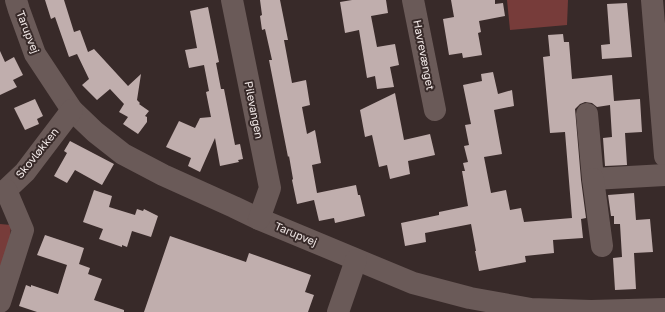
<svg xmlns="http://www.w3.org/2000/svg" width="665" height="312" viewBox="0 0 665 312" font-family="'Golos Text',sans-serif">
<rect width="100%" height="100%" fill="#382a29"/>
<!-- green -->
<g fill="#773c3a">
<polygon points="507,0 568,0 567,25 510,30"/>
<polygon points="0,224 11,225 10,237 0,271"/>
</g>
<!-- building -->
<g fill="#c0aead">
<polygon points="45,0 64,0 74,32 80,30 88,52 94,49 128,86 141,74 137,100 140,103 139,104 149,111 145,116 147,117 147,122 138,134 123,124 128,117 119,112 124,104 110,89 97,100 82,85 89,79 77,54 69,57 55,17 51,19"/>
<polygon points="260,0 280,0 288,40 284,40 292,83 306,80 310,105 302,107 307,134 315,130 321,163 312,165 317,193 356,185 358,195 360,195 365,216 335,223 334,218 319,221 314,200 297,204 292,180 293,179 289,156 288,157 269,60 272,60 265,29 262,30 260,16 262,15"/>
<polygon points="352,0 386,0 388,13 371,16 377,47 395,44 399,65 390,67 394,87 377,89 375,76 367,78 359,30 345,33 340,2"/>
<polygon points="451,0 495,0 495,4 503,3 505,16 479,21 481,32 478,33 482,55 463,58 462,53 449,55 443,19 454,17"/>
<polygon points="627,3 632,57 602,59 601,45 610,44 607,4"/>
<polygon points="208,7 219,62 216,63 221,89 224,89 235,145 240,144 243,159 238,160 239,162 220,166 215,138 200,172 188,166 191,158 166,147 179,121 195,128 200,118 211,117 206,92 209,91 204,65 189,68 185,50 197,48 190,11"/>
<polygon points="563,34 564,42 569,42 572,79 612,75 614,101 640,99 642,132 625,133 627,165 605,166 603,138 612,137 610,105 597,107 592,103 585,102 580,104 575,109 581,180 586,218 581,219 583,238 553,240 554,253 525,256 526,262 479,271 475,251 476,251 471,224 425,233 426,242 405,246 401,223 439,215 439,212 468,206 462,171 465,171 463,163 468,162 464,146 469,145 465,125 471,124 463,85 482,81 481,74 493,72 498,94 512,90 514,106 494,110 502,154 484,157 491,193 506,190 510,210 521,208 524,222 572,218 565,132 550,133 543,57 550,56 548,35"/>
<polygon points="0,51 5,62 14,57 23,75 13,80 17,87 0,95"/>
<polygon points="395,93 404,140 430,134 435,155 408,161 410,174 390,179 387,165 379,167 372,135 365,137 360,110"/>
<polygon points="35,99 43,116 37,119 39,124 25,130 14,108"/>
<polygon points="70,141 114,164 102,185 75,170 67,183 54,176 67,153 64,151"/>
<polygon points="94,190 112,196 109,207 135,215 137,209 143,211 144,209 158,216 151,237 132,231 127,247 122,245 122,247 99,239 103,229 83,222"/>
<polygon points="634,193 636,220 650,219 653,252 634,253 636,289 615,290 613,258 622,257 620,224 614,224 614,216 611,216 608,195"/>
<polygon points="45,235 84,248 79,264 90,268 88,274 102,279 94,300 124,310 124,312 37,312 19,306 26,285 31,287 31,285 58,294 67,265 37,255"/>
<polygon points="170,236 246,262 249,253 311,275 305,292 314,295 308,312 144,312"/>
</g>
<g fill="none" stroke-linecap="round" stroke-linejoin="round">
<!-- minor -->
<g stroke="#6a5a58" stroke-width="22">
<polyline points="16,0 19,10 35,54 72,110 95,132 123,154 163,175 234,207 259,219 413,283 470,298 531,309 591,311 665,309"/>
<polyline points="232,0 270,188 259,219"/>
<polyline points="413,0 435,110"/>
<polyline points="652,0 665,156"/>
<polyline points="587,114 593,179 665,175"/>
<polyline points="593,179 602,246"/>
<polyline points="0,192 6,190 25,172 72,110"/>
<polyline points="0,302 23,230 6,190"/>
<polyline points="338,312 356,260"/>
</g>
</g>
<g text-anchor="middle" stroke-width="4" stroke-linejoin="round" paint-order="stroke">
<!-- street labels -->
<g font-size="11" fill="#f2e9e8" stroke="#382a29">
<text transform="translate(28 32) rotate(69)" y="4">Tarupvej</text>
<text transform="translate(424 55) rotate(79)" y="4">Havrevænget</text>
<text transform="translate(254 110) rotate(79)" y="4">Pilevangen</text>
<text transform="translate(37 153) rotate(-51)" y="4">Skovløkken</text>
<text transform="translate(296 234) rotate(23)" y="4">Tarupvej</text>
</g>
</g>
</svg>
